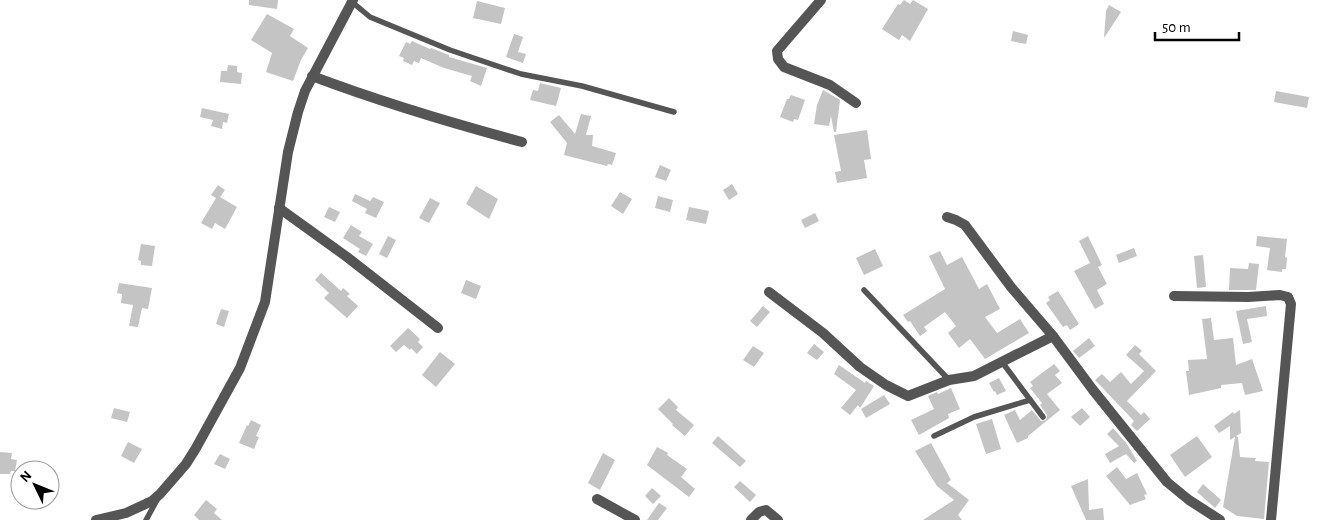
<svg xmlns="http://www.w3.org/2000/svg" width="1325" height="520" viewBox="0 0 1325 520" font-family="'Alegreya Sans',sans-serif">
<rect width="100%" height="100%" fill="#fff"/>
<!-- building -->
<g fill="#c4c4c4">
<polygon points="249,0 278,0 277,9 249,5"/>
<polygon points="904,0 910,4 913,0 928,9 910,41 902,35 899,40 882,29 898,4 900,5"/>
<polygon points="477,1 505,8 501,24 473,18"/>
<polygon points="1109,5 1121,12 1104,38 1106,11"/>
<polygon points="267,14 294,29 290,36 308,48 301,60 293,81 266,72 272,53 251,40"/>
<polygon points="1013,31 1028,35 1026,44 1011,41"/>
<polygon points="514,34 523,37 518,52 526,54 523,63 506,57"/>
<polygon points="412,41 430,49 431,48 449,55 449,57 487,68 481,86 470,81 472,76 444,68 421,58 419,63 414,61 412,65 403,61 404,58 399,56 406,42 410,44"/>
<polygon points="228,65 237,66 237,72 242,73 241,84 220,82 221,71 227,71"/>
<polygon points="540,83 561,88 556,106 530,100 533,90 538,91"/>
<polygon points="823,90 840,100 836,132 834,132 831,116 829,126 814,124 817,105"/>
<polygon points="1276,91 1309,97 1307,108 1274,102"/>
<polygon points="791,95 805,100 798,120 794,119 793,122 780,117 787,99 789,99"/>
<polygon points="202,108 229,114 227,123 223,122 222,129 211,126 213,120 200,117"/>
<polygon points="581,114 591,116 586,135 593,135 592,146 616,153 612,165 608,164 607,166 564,155 567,143 550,122 559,115 575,134"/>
<polygon points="867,130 871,159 864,160 867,178 837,183 835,172 841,171 834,135"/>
<polygon points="660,165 671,170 666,181 655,177"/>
<polygon points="732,184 738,194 729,200 723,190"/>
<polygon points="218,185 225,190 220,197 237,207 225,229 215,223 212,229 201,223 216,198 211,195"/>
<polygon points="476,186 498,199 489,219 466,204"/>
<polygon points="620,192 632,199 623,214 611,206"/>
<polygon points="355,194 370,201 373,197 384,202 376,218 365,213 367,209 352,201"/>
<polygon points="658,196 673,200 670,212 655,208"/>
<polygon points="430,198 440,203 429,223 419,218"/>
<polygon points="329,207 340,212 335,222 324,217"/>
<polygon points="689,207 709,211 706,224 686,220"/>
<polygon points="815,213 819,221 805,228 801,220"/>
<polygon points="351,225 362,232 359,236 373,244 366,256 358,252 360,249 343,238"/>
<polygon points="388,236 396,240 387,258 379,254"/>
<polygon points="1088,236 1102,265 1098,267 1107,284 1097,290 1104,304 1095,309 1074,271 1090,263 1079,241"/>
<polygon points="1257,236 1287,239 1285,257 1287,258 1286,269 1282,269 1282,272 1267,270 1270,248 1256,246"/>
<polygon points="141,244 155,246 152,266 141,265 141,261 138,260"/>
<polygon points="1134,248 1137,256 1119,263 1116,255"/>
<polygon points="875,249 883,266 864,275 856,258"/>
<polygon points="940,251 947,265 962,257 979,289 987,284 1000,309 985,317 997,333 1020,319 1029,333 985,359 970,339 959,348 948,333 956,326 945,312 924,327 927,331 920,336 910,321 908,322 903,315 945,289 929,256"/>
<polygon points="1203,255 1206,287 1197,288 1194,256"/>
<polygon points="1249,263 1259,264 1256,290 1229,290 1230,268 1248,269"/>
<polygon points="321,273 341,291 343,288 350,294 347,296 358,306 347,318 324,298 329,293 315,280"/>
<polygon points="466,280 481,286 476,299 461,293"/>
<polygon points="119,283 152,288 148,309 142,308 138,327 129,326 133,305 121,303 122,294 117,293"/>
<polygon points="1058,291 1079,324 1070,330 1067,325 1063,327 1046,303 1050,300 1048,297"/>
<polygon points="763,306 770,312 757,327 750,321"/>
<polygon points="1266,306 1267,316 1247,319 1252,342 1243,344 1236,311"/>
<polygon points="221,309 229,311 224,327 216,324"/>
<polygon points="1211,318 1214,340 1233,338 1236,365 1252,359 1263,391 1245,395 1242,383 1221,385 1221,388 1189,395 1186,371 1189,371 1188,360 1207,359 1202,319"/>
<polygon points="408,328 420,339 418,342 423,347 417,354 411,348 410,350 404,345 396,352 390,346"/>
<polygon points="1089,338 1095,346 1079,358 1073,351"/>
<polygon points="814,344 824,352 817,360 807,353"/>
<polygon points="1135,345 1142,351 1139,354 1156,371 1125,403 1127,401 1141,415 1144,412 1150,419 1137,431 1131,425 1134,421 1095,380 1102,374 1110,382 1121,372 1131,384 1144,371 1126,355"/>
<polygon points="753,346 764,353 754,367 743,360"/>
<polygon points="440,352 455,364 436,387 422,375"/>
<polygon points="1054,364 1060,371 1055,375 1062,383 1047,394 1060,410 1028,436 1028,438 1017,443 1004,415 1015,410 1020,420 1032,410 1041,421 1046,420 1047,415 1040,405 1042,403 1030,388 1033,386 1030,382"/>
<polygon points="839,365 865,383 866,381 874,386 860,408 858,405 850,415 841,408 856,390 834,374"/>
<polygon points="999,378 1006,391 997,395 995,391 994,392 989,383"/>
<polygon points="951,388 960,409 948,414 949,418 919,435 911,420 934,409 928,396 937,392 938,394"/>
<polygon points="884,395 890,404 866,418 861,409"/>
<polygon points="669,398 678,407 676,410 694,425 685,436 672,425 673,424 658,409"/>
<polygon points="114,408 130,412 127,422 111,418"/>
<polygon points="1082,408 1090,417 1080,426 1071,417"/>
<polygon points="1240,410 1241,433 1236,436 1238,437 1240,457 1256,458 1255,461 1269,462 1264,519 1237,516 1223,507 1235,437 1230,440 1230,426 1219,433 1214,426 1233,412 1234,414"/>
<polygon points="992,419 1001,449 986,454 976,424"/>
<polygon points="251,420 261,425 256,436 259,437 254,449 239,443 247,425 248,426"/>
<polygon points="1113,428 1127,444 1137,461 1134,463 1126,454 1110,463 1105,454 1119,446 1107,434"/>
<polygon points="718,436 746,461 740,467 712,443"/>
<polygon points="1197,436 1212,457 1185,477 1170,455"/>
<polygon points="128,442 142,449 134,463 121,456"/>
<polygon points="931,443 951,480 947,483 969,500 958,515 962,520 923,520 954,500 937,486 915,451"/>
<polygon points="657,447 668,453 667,455 687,469 681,477 695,489 689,497 647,465"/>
<polygon points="0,452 12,453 11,459 17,460 15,471 11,471 10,474 0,474"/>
<polygon points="603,453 615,460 600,490 588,483"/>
<polygon points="220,454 230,459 225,469 214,464"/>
<polygon points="1117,467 1126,479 1137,473 1147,494 1144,495 1146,499 1130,505 1106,476"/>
<polygon points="1088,479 1089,510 1103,508 1104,520 1086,520 1071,486"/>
<polygon points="740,481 756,495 750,502 734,487"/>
<polygon points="1203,484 1221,500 1215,508 1197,492"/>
<polygon points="652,488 661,496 653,504 645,496"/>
<polygon points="206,500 217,509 214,513 222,520 199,520 194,515"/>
<polygon points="659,503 667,508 658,520 647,520"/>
</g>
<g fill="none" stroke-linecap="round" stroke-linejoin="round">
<!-- lane -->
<g stroke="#555" stroke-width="5.5">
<polyline points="352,2 370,17 450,50 521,74 582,86 674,112"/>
<polyline points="864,290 949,380"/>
<polyline points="1002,362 1043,417"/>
<polyline points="934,436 974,417 1030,400"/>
<polyline points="146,520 157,500"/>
</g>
<!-- street -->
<g stroke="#555" stroke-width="10">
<polyline points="821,0 777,51 778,59 784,67 830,85 856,103"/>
<path d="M312 76C381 102 451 123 522 142"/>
<polyline points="279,208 347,257 438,328"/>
<polyline points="947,217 956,220 965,225 1011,287 1053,336 1093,390 1167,482 1189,500 1220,520"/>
<polyline points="769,292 823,333 860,367 886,385 908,396 949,380 974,376 1053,336"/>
<polyline points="1174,296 1248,297 1280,295 1288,297 1291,304 1271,520"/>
<polyline points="597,499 635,520"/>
<polyline points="96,520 126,513 152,501 160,494 186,464 196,448 240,368 265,302 288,152 298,112 305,91 353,0"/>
<polyline points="751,520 759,512 766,510 778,520"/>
</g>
</g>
<!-- north arrow -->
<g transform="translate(35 485) rotate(313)"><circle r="24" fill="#ffffff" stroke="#999999"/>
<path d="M0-4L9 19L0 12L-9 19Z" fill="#000000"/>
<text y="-8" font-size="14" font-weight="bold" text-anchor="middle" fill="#000000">N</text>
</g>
<!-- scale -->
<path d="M1155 32v8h84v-8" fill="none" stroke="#000000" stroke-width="2.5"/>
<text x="1162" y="32" font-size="15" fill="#000000" stroke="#ffffff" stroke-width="4" paint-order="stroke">50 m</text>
</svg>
